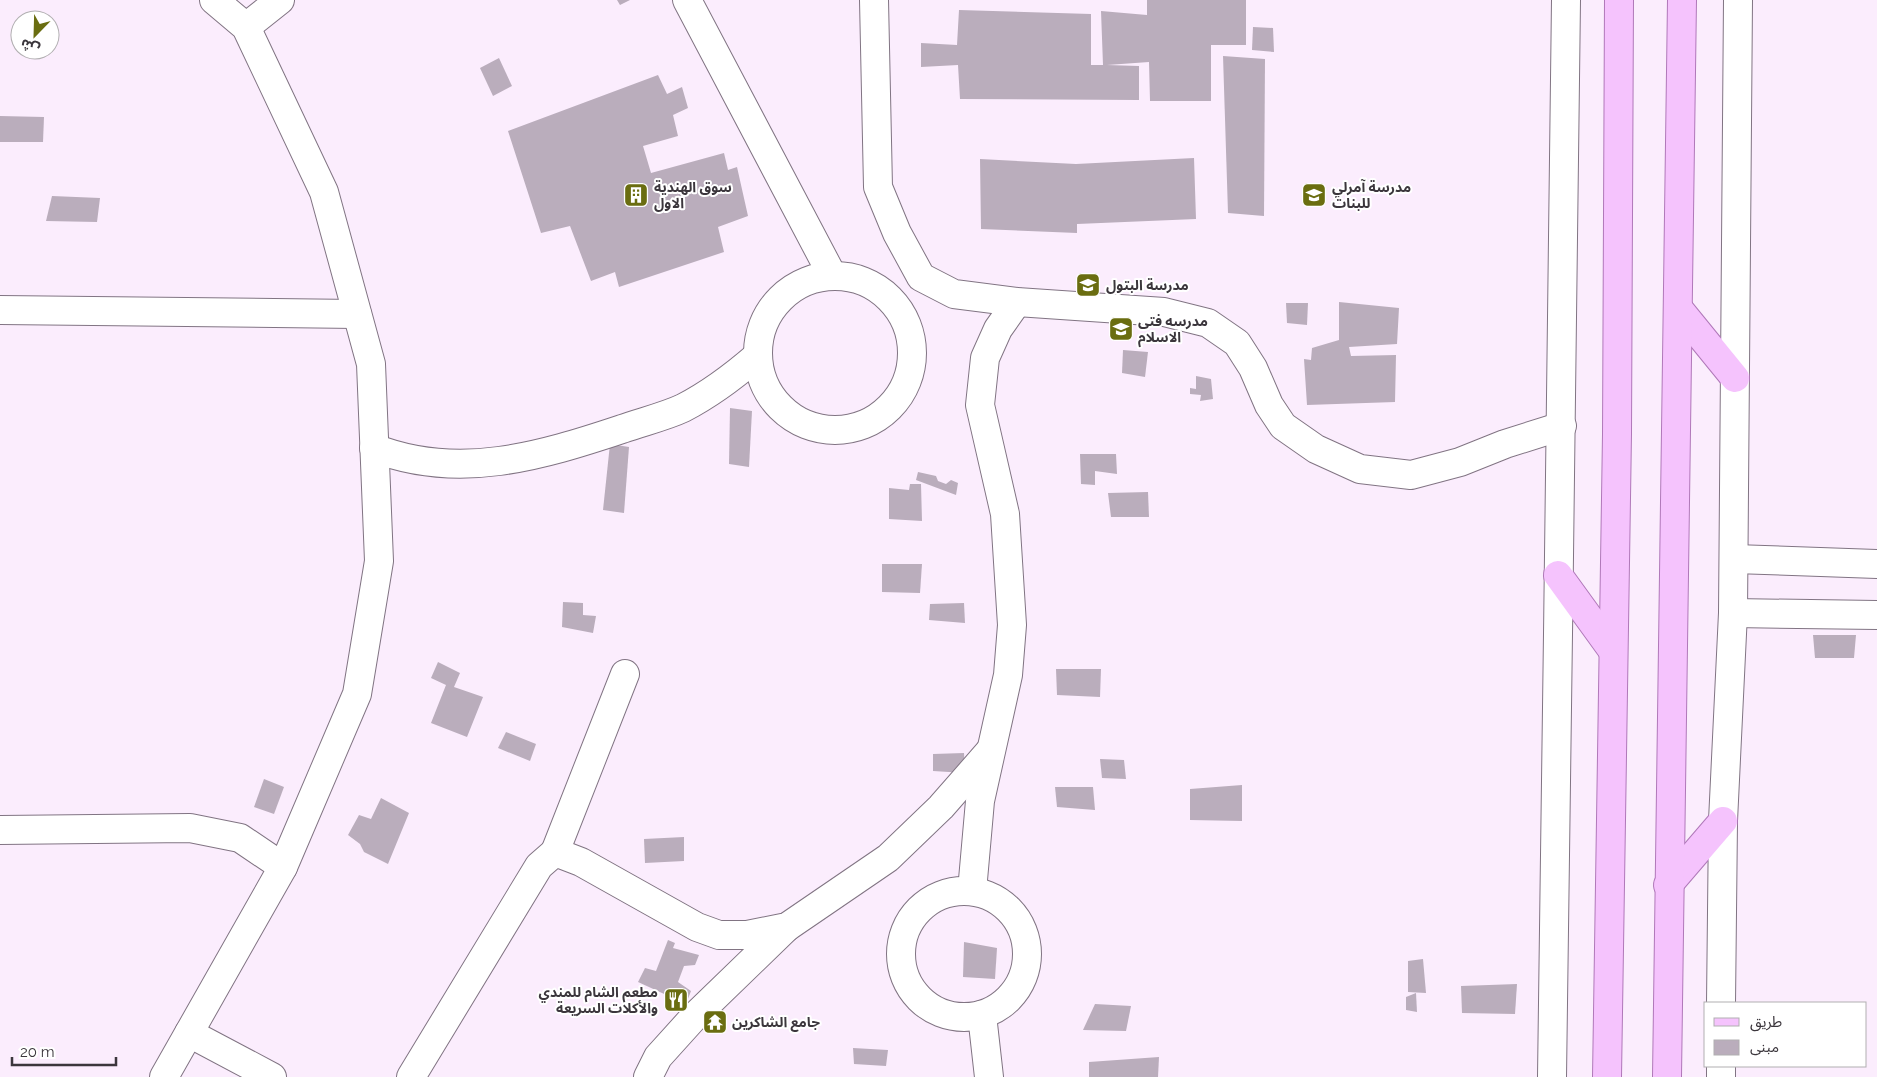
<svg xmlns="http://www.w3.org/2000/svg" width="1877" height="1077" viewBox="0 0 1877 1077" font-family="Raleway,'Noto Sans Arabic',sans-serif">
<rect width="100%" height="100%" fill="#fbedfd"/>
<!-- building -->
<g fill="#baadbc">
<polygon points="617,0 630,0 620,5"/>
<polygon points="1147,0 1246,0 1246,45 1211,45 1211,101 1150,101 1149,62 1107,65 1139,66 1139,100 960,99 958,65 921,67 921,43 957,45 959,10 1091,14 1091,65 1103,65 1101,11 1147,15"/>
<polygon points="1253,27 1273,28 1274,52 1252,50"/>
<polygon points="1223,56 1265,59 1264,216 1228,213"/>
<polygon points="499,58 512,86 493,96 480,68"/>
<polygon points="658,75 667,94 682,87 688,108 673,115 678,136 643,146 651,173 724,153 728,170 737,167 748,216 718,227 724,252 619,287 615,272 591,281 570,226 541,233 508,131"/>
<polygon points="0,116 44,117 43,142 0,142"/>
<polygon points="1194,158 1196,219 1077,224 1077,233 981,229 980,159 1076,164"/>
<polygon points="52,196 100,198 97,222 46,221"/>
<polygon points="1339,302 1399,308 1397,344 1349,347 1351,356 1396,355 1395,402 1307,405 1304,359 1311,360 1312,348 1339,340"/>
<polygon points="1286,303 1308,303 1307,325 1287,323"/>
<polygon points="1123,350 1148,352 1145,377 1122,373"/>
<polygon points="1196,376 1211,379 1213,399 1200,401 1201,395 1190,394 1190,388 1196,389"/>
<polygon points="730,408 752,411 749,467 729,464"/>
<polygon points="610,444 629,447 624,513 603,510"/>
<polygon points="1080,454 1116,454 1117,474 1095,471 1095,485 1081,484"/>
<polygon points="918,472 936,476 938,481 946,484 951,480 958,483 956,495 916,480"/>
<polygon points="910,484 921,484 922,521 889,519 889,488 909,490"/>
<polygon points="1148,492 1149,517 1111,517 1108,493"/>
<polygon points="882,564 922,564 920,593 882,592"/>
<polygon points="563,602 583,603 583,615 596,616 593,633 562,627"/>
<polygon points="964,603 965,623 929,620 930,604"/>
<polygon points="1813,635 1856,635 1854,658 1815,658"/>
<polygon points="438,662 460,673 454,687 483,697 467,737 431,723 446,685 431,678"/>
<polygon points="1056,669 1101,669 1100,697 1057,695"/>
<polygon points="506,732 536,744 530,761 498,748"/>
<polygon points="964,753 965,773 933,771 933,754"/>
<polygon points="1100,759 1124,760 1126,779 1102,778"/>
<polygon points="264,779 284,787 274,814 254,807"/>
<polygon points="1242,785 1242,821 1190,820 1190,789"/>
<polygon points="1055,787 1093,787 1095,810 1057,807"/>
<polygon points="381,798 409,813 388,864 364,852 360,844 348,835 359,815 371,819"/>
<polygon points="684,837 684,861 645,863 644,839"/>
<polygon points="668,940 675,943 673,948 699,955 695,965 684,966 678,982 691,991 686,1004 638,982 645,968 656,971"/>
<polygon points="964,942 997,948 995,979 963,977"/>
<polygon points="1423,959 1426,993 1408,992 1408,961"/>
<polygon points="1517,984 1515,1014 1462,1013 1461,986"/>
<polygon points="1416,993 1417,1012 1406,1010 1406,997"/>
<polygon points="1095,1004 1131,1006 1126,1031 1083,1030"/>
<polygon points="853,1048 888,1050 886,1066 854,1064"/>
<polygon points="1159,1057 1158,1077 1089,1077 1089,1062"/>
</g>
<g fill="none" stroke-linecap="round" stroke-linejoin="round">
<defs>
<g id="minor">
<polyline points="687,0 832,275"/>
<polyline points="874,0 878,187 897,233 921,277 954,294 1017,302 1164,312 1208,323 1237,343 1253,368 1269,405 1283,426 1316,449 1360,469 1411,475 1460,462 1505,444 1562,426"/>
<polyline points="246,27 280,0"/>
<circle cx="835" cy="353" r="77"/>
<polyline points="0,310 357,314"/>
<path d="M374 448C458 481 541 456 622 429 641 422 664 417 683 408 710 394 734 376 757 356"/>
<polyline points="1734,559 1877,564"/>
<polyline points="1733,613 1877,615"/>
<polyline points="0,830 190,828 240,838 283,867"/>
<polyline points="555,852 625,674"/>
<polyline points="972,891 980,801 1008,675 1012,625 1005,514 980,405 985,358 998,329 1017,302"/>
<circle cx="964" cy="954" r="63"/>
<polyline points="1721,1003 1723,821 1733,613 1738,0"/>
<polyline points="982,1015 989,1077"/>
<polyline points="189,1033 272,1077"/>
<polyline points="164,1077 283,867 357,694 379,561 371,364 324,192 246,27 214,0"/>
<polyline points="411,1077 539,866 555,852 581,862 697,927 719,935 747,935 787,927 888,858 941,807 990,751"/>
<polyline points="648,1077 658,1057 695,1016 787,927"/>
<path d="M1552 1077C1556 718 1563 359 1566 0"/>
<polyline points="1721,1077 1721,1066"/>
</g>
<g id="major">
<polyline points="1678,308 1735,378"/>
<polyline points="1558,575 1613,651"/>
<polyline points="1668,885 1723,821"/>
<polyline points="1607,1077 1617,434 1619,0"/>
<polyline points="1667,1077 1682,0"/>
</g>
</defs>
<!-- minor casing -->
<use href="#minor" stroke="#817483" stroke-width="30"/>
<!-- major casing -->
<use href="#major" stroke="#b078b9" stroke-width="30"/>
<!-- minor -->
<use href="#minor" stroke="#fff" stroke-width="28"/>
<!-- major -->
<use href="#major" stroke="#f5c3fd" stroke-width="28"/>
</g>
<!-- icons -->
<defs>
<symbol id="building-square" viewBox="-11 -11 22 22"><rect x="-9" y="-9" width="18" height="18" rx="4" fill="#6a6d10" stroke="#fff"/><path d="M-4-6H4V6H1V3H-1V6H-4ZM-2.5-4.3h1.7v1.8h-1.7ZM.8-4.3h1.7v1.8H.8ZM-2.5-1h1.7V.8h-1.7ZM.8-1h1.7V.8H.8Z" fill="#fff"/></symbol>
<symbol id="school-square" viewBox="-11 -11 22 22"><rect x="-9" y="-9" width="18" height="18" rx="4" fill="#6a6d10" stroke="#fff"/><path d="M0-5L7-2L0 1L-7-2ZM-4 1L0 2.5L4 1V4Q0 6-4 4Z" fill="#fff"/></symbol>
<symbol id="restaurant-square" viewBox="-11 -11 22 22"><rect x="-9" y="-9" width="18" height="18" rx="4" fill="#6a6d10" stroke="#fff"/><path d="M-5-6h1v4h1v-4h1v4h1v-4h1v5L-1.5 .5V6h-2V.5L-5-1ZM5-6V6H3V1.5H1.5Q1.5-4 5-6Z" fill="#fff"/></symbol>
<symbol id="temple-square" viewBox="-11 -11 22 22"><rect x="-9" y="-9" width="18" height="18" rx="4" fill="#6a6d10" stroke="#fff"/><path d="M0-6L5-2H3V0L6.5 2.5H4V6H1.5V3h-3V6H-4V2.5H-6.5L-3 0V-2H-5Z" fill="#fff"/></symbol>
</defs>
<g fill-rule="evenodd">
<use href="#building-square" x="622" y="181" width="28" height="28"/>
<use href="#school-square" x="1300" y="181" width="28" height="28"/>
<use href="#school-square" x="1074" y="271" width="28" height="28"/>
<use href="#school-square" x="1107" y="315" width="28" height="28"/>
<use href="#restaurant-square" x="662" y="986" width="28" height="28"/>
<use href="#temple-square" x="701" y="1008" width="28" height="28"/>
</g>
<g text-anchor="middle" stroke-width="4" stroke-linejoin="round" paint-order="stroke">
<!-- poi labels -->
<g font-size="14" font-weight="bold" fill="#3b363c" stroke="#fff" text-anchor="start">
<text x="654" y="192">سوق الهندية<tspan x="654" dy="16">الاول</tspan></text>
<text x="1332" y="192">مدرسة آمرلي<tspan x="1332" dy="16">للبنات</tspan></text>
<text x="1106" y="290">مدرسة البتول</text>
<text x="1138" y="326">مدرسه فتى<tspan x="1138" dy="16">الاسلام</tspan></text>
<text x="658" y="997" text-anchor="end">مطعم الشام للمندي<tspan x="658" dy="16">والأكلات السريعة</tspan></text>
<text x="732" y="1027">جامع الشاكرين</text>
</g>
</g>
<!-- legend -->
<rect x="1704" y="1002" width="162" height="65" fill="#ffffff" stroke="#b1afb1"/>
<rect x="1714" y="1018" width="25" height="8" fill="#f5c3fd" stroke="#b1afb1"/>
<text x="1750" y="1027" font-size="15" fill="#3b363c">طريق</text>
<rect x="1714" y="1040" width="25" height="15" fill="#baadbc" stroke="#b1afb1"/>
<text x="1750" y="1052" font-size="15" fill="#3b363c">مبنى</text>
<!-- north arrow -->
<g transform="translate(35 35) rotate(203)"><circle r="24" fill="#ffffff" stroke="#b1afb1"/>
<path d="M0-4L9 19L0 12L-9 19Z" fill="#6a6d10"/>
<text y="-8" font-size="14" font-weight="bold" text-anchor="middle" fill="#3b363c">ش</text>
</g>
<!-- scale -->
<path d="M12 1057v8h104v-8" fill="none" stroke="#3b363c" stroke-width="2.5"/>
<text x="20" y="1057" font-size="15" fill="#3b363c" stroke="#ffffff" stroke-width="4" paint-order="stroke">20 m</text>
</svg>
